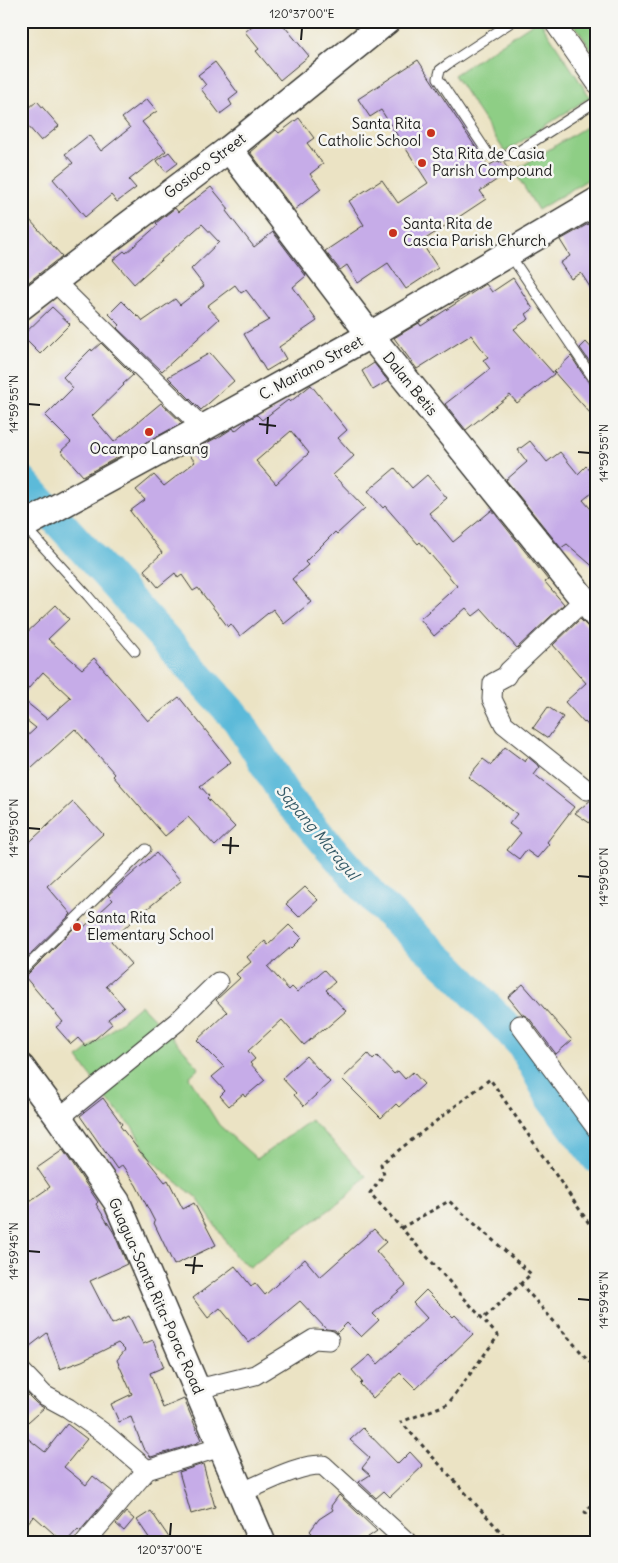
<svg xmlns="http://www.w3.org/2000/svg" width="618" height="1563" viewBox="0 0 618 1563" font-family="Delius,sans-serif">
<rect width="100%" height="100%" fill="#f6f6f2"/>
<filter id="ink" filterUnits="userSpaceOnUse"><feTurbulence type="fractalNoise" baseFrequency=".02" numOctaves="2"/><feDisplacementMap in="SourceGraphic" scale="10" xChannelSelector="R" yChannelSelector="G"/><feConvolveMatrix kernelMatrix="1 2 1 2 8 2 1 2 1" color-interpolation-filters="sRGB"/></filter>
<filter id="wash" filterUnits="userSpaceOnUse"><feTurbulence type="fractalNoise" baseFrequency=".0096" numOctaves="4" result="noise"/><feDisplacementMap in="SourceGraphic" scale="20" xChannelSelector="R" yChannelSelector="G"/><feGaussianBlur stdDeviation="1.12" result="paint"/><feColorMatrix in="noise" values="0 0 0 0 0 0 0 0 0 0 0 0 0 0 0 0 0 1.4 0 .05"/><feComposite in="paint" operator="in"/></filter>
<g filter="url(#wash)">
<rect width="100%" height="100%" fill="#ebe3c4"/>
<!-- green -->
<g fill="#8ece85" stroke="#557550">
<polygon points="536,21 540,21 590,97 505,152 454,75"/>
<polygon points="572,21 597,21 597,58"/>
<polygon points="597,120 597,174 538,210 514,171"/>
<polygon points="141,1005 185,1051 199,1068 189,1077 219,1125 257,1159 311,1120 366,1176 347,1197 250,1267 236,1257 197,1198 167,1174 148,1155 133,1128 108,1101 78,1058"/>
</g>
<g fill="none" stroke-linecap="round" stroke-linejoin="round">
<!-- river -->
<polyline stroke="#5bbad9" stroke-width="32" points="21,480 238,720 286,797 381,906 452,970 523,1045 552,1098 597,1158"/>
</g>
<g id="blocks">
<!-- building -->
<g fill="#c6ace8" fill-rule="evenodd">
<polygon points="258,21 280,21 309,56 280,80 256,51 259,49 245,32"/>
<polygon points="418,60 488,166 495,162 503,162 510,171 480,191 486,199 421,242 438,268 406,289 388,263 358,283 347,265 340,270 325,251 364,225 349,201 382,180 398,203 428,183 381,110 370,117 358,99"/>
<polygon points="215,62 238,93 229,100 232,105 220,114 201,89 206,85 198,75"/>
<polygon points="147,99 157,111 142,122 166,151 129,180 136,188 117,202 111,195 85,217 53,179 73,163 65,154 89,135 101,151 130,128 122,118"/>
<polygon points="37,101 59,126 41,141 21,118 21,115"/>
<polygon points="299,118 314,138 307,143 323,164 310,174 321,189 294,210 250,152 276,130 279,133"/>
<polygon points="169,152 178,163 166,172 157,161"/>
<polygon points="211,187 229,209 226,211 254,247 273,232 306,276 293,287 317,321 279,347 286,359 266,371 244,334 269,320 246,290 241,293 235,285 207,306 219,319 162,371 117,328 120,325 109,314 122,301 138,317 139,316 143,321 175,299 180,305 204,286 191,269 219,242 202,224 134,284 113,260 124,251 126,253 158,225 156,223 175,208 178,212"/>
<polygon points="21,210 62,256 21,288"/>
<polygon points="597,219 597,298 581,273 571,279 560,263 570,256 560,240"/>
<polygon points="513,278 533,309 526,314 529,319 514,329 554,374 517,403 510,395 466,430 445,404 490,369 483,360 488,357 471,335 417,369 394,338 419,323 421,326 486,284 492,292"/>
<polygon points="52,307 70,324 40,354 22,336"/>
<polygon points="586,342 597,354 597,372 580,348"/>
<polygon points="101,343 133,375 123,384 124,385 92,416 114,442 161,403 182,423 83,476 61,451 71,442 45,416 73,388 63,377 91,349 92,351"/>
<polygon points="210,353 234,381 201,410 168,377"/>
<polygon points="571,356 592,388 597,390 597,421 554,372"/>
<polygon points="374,363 388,381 373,390 362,371"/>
<path d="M311 385 347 430 338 438 354 456 333 475 365 508 337 534 335 532 305 562 308 565 292 579 311 602 284 624 273 609 240 636 231 624 228 627 198 588 193 591 182 575 178 578 175 573 158 587 144 570 162 553 130 511 145 500 136 490 154 475 164 486 195 462 188 453 216 438V439L233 428 235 431 248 420 257 415 262 420 288 400 290 402ZM291 431 309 453 276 484 256 461Z"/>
<polygon points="530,441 547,462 560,452 578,474 586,466 597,478 597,489 583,500 597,516 597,570 567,544 561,548 506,480 527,462 518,450"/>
<polygon points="395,468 412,488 427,475 447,498 429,513 453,542 492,510 548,580 545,582 564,604 517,648 482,609 473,616 466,608 434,636 420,619 457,586 420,542 418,544 385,506 383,508 368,491"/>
<polygon points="56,605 69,619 48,639 82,669 94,658 148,721 179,697 231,762 200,786 209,796 207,798 235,827 215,846 188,817 165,836 113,776 115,774 75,729 21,778 21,742 36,728 21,716 21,698 47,719 71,698 43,672 21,697 21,638"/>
<polygon points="580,619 591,630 597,631 597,735 585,722 584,723 565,702 586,683 553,645"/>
<polygon points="548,707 563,717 548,738 533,728"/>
<polygon points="505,747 525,762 528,757 540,767 534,775 574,807 547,842 549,844 537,858 526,850 519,859 507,850 521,833 509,824 517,814 468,777 483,759 491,765"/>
<polygon points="597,795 597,817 591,824 575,813"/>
<polygon points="73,802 103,834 47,886 71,914 21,963 21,850"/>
<polygon points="156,853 181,881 131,922 111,941 131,964 106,986 124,1007 108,1019 112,1024 86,1047 78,1038 71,1044 56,1027 63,1022 25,977 79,923 83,928 113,900 108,895"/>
<polygon points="305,887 318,900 299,917 286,904"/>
<polygon points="289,925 302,938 292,948 291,947 268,967 289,990 292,987 297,992 324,970 335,982 326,990 346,1011 324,1030 323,1029 304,1045 282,1020 248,1051 255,1059 250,1063 265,1080 245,1097 243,1094 229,1106 220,1096 225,1091 212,1077 224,1067 197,1040 227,1012 216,1000 240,978 236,974 251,962 247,957 265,941 268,945"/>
<polygon points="523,984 572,1040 556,1054 529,1018 522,1014 508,997"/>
<polygon points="368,1054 373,1060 377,1056 394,1074 398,1071 405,1079 413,1072 424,1084 399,1107 396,1104 381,1118 342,1079"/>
<polygon points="306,1056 330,1082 304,1106 294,1095 296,1093 282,1078"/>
<polygon points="103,1098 122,1124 120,1126 141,1153 142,1153 165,1182 168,1180 183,1209 194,1203 216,1245 174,1265 154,1223 155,1222 136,1185 122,1165 117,1169 80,1116"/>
<polygon points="63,1150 98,1202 96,1204 114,1233 127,1264 90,1281 112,1324 129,1316 143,1344 153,1340 164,1367 150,1373 163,1408 184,1399 201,1440 197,1443 151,1457 143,1448 131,1417 119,1422 111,1404 132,1394 117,1360 125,1350 118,1343 82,1361 60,1369 47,1333 21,1353 21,1207 50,1187 37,1168"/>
<polygon points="374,1229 386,1242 376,1251 406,1285 373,1314 379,1320 361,1337 347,1323 337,1333 335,1330 326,1329 300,1301 249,1343 220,1308 208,1318 193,1298 235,1266 251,1286 255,1283 265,1295 305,1259 320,1277"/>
<polygon points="426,1290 453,1317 455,1315 473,1334 416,1389 400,1373 373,1398 360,1384 362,1382 352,1370 370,1355 378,1364 427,1318 413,1303"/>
<polygon points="21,1388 36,1403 44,1408 21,1428"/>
<polygon points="67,1424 87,1439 64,1467 86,1485 93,1476 113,1492 80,1531 78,1529 66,1542 63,1542 34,1516 21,1530 21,1433 45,1452"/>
<polygon points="363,1428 398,1464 410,1452 423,1466 390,1497 384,1491 376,1498 359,1482 370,1475 362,1468 370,1458 350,1440"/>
<polygon points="203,1464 215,1507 191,1514 179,1472"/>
<polygon points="339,1495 377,1531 361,1542 296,1542 312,1533 310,1531 319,1519 333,1510 331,1506"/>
<polygon points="151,1511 172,1542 152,1542 137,1520"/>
<polygon points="126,1512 134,1519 124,1531 116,1524"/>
</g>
</g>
</g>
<g filter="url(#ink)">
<use href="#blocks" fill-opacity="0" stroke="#3b3a35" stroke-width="1"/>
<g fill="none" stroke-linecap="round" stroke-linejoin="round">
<defs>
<g id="lane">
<polyline points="513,21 448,64 440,70 438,78 489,155 511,156 597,101"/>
<polyline points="510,255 597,384"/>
<polyline points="26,528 88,596 135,651"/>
<polyline points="21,972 146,849"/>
</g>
<g id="street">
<polyline points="553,21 597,84"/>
<polyline points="54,281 203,428"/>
<polyline points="584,600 509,671 506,676 493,683 492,699 504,724 587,790"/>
<polyline points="520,1025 597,1129"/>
<polyline points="59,1118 178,1021 218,982"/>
<polyline points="21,1371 44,1395 68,1408 105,1434 147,1470"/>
<polyline points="197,1387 210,1386 255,1375 314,1339 329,1340"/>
<path d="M242 1492C265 1483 298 1464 323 1465L407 1542"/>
<polyline points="85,1542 147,1470 221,1447"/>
</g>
<g id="secondary">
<polyline points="229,149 370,335 597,616"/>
<polyline points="21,307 100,246 229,149 387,21"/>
<polyline points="21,527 203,428 370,335 597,201"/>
<polyline points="21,1067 59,1118 117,1202 262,1542"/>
</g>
</defs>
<!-- lane casing -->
<use href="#lane" stroke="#3b3a35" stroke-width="11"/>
<!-- street casing -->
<use href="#street" stroke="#3b3a35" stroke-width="21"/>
<!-- secondary casing -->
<use href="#secondary" stroke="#3b3a35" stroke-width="29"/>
<!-- path -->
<g stroke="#3b3a35" stroke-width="3" stroke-dasharray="4 4" stroke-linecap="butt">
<polyline points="401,1228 449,1201 531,1274 483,1319"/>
<polyline points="520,1283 597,1370"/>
<polyline points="597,1500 585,1512 597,1523"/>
<polyline points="510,1542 401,1422 448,1404 498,1336 370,1193 384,1175 381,1164 490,1079 597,1235"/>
</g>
<!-- lane -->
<use href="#lane" stroke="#fff" stroke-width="9"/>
<!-- street -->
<use href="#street" stroke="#fff" stroke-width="19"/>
<!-- secondary -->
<use href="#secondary" stroke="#fff" stroke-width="26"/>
</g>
</g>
<!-- ticks -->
<path fill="none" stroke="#1c1c1c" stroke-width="2" d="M301 40 302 28M28 404 40 405M259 424 276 426M267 434 268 417M578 452 590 453M28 828 40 829M222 845 239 846M230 854 231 837M578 876 590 877M28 1251 40 1252M185 1265 203 1266M193 1274 195 1257M578 1299 590 1300M170 1536 171 1523"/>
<!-- markers -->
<g fill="#c8321e" stroke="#f6f6f2" stroke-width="2">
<circle cx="431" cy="133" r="5"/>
<circle cx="422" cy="163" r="5"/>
<circle cx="393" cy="233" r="5"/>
<circle cx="149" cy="432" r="5"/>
<circle cx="77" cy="927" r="5"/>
</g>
<g text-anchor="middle" stroke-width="5" stroke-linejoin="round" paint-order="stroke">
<!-- poi labels -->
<g font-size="15" fill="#1c1c1c" stroke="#f6f6f2" text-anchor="start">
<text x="421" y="129" text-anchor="end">Santa Rita<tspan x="421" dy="17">Catholic School</tspan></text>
<text x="432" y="159">Sta Rita de Casia<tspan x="432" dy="17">Parish Compound</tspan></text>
<text x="403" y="229">Santa Rita de<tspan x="403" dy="17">Cascia Parish Church</tspan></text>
<text x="149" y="454" text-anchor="middle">Ocampo Lansang</text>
<text x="87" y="923">Santa Rita<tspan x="87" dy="17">Elementary School</tspan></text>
</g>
<!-- street labels -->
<g font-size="15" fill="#1c1c1c" stroke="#f6f6f2">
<text transform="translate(205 166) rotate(-37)" y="5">Gosioco Street</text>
<text transform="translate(311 368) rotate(-29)" y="5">C. Mariano Street</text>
<text transform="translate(410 384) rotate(51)" y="5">Dalan Betis</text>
<text transform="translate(156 1296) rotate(66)" y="5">Guagua-Santa Rita-Porac Road</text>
</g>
<!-- water labels -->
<g font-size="16" font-style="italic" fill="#355b68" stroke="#f6f6f2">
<text transform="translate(318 832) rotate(50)" y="6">Sapang Maragul</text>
</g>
</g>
<!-- margin -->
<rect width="618" height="1563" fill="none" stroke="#f6f6f2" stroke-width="55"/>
<rect x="28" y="28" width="562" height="1508" fill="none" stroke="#1c1c1c" stroke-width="2"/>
<g font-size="12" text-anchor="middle" fill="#1c1c1c">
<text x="302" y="18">120°37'00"E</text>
<text transform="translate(14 404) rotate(-90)" y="4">14°59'55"N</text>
<text transform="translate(604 453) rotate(-90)" y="4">14°59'55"N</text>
<text transform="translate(14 828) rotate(-90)" y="4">14°59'50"N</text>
<text transform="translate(604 877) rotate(-90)" y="4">14°59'50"N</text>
<text transform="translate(14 1251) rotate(-90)" y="4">14°59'45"N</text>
<text transform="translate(604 1300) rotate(-90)" y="4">14°59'45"N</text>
<text x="170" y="1554">120°37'00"E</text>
</g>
</svg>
